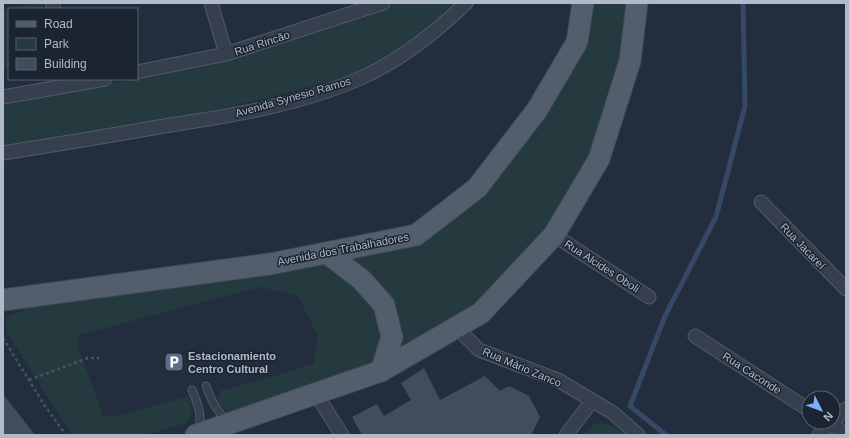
<svg xmlns="http://www.w3.org/2000/svg" width="849" height="438" viewBox="0 0 849 438" font-family="Helvetica,sans-serif">
<rect width="100%" height="100%" fill="#222d3d"/>
<!-- green -->
<g fill="#243a3e">
<polygon points="31,3 42,3 44,9 13,9"/>
<polygon points="390,3 456,3 442,18 402,48 345,78 267,98 177,118 3,149 3,102 137,79 262,49 379,13"/>
<polygon points="591,3 630,3 624,60 592,157 550,232 493,293 393,359 399,333 344,260 472,201"/>
<polygon points="9,9 9,69 3,69 3,10"/>
<path d="M327 258C352 280 388 305 385 342 384 350 380 358 378 366L234 417 217 402 220 391 278 375 314 363 317 335 298 296 260 287 79 335 78 347 104 417 125 414 189 396 192 413 187 423 145 435H72L7 333 6 317 32 306Z"/>
<path d="M596 423C609 423 616 426 625 435H583Z"/>
</g>
<g fill="none" stroke-linecap="round" stroke-linejoin="round">
<!-- stream -->
<polyline stroke="#354865" stroke-width="5" points="666,435 630,406 665,316 716,217 745,106 743,3"/>
</g>
<!-- building -->
<g fill="#404d5f">
<polygon points="424,368 440,400 485,376 500,391 509,386 529,396 540,417 531,435 362,435 352,417 377,404 384,416 411,400 401,383"/>
<polygon points="3,394 35,435 3,435"/>
</g>
<g fill="none" stroke-linecap="round" stroke-linejoin="round">
<defs>
<g id="service">
<path d="M206 386C211 399 216 412 228 420"/>
<path d="M192 390C197 402 205 420 196 432"/>
</g>
<g id="minor">
<polyline points="52,3 54,9"/>
<polyline points="211,3 226,54"/>
<polyline points="137,72 226,54 383,3"/>
<polyline points="3,97 105,79"/>
<path d="M3 153C59 144 114 135 170 125 235 115 303 104 363 77 402 59 436 32 466 3"/>
<polyline points="761,202 846,289"/>
<polyline points="554,235 649,297"/>
<polyline points="456,327 479,350 558,380 613,413 638,435"/>
<polyline points="695,336 809,410"/>
<polyline points="316,394 342,435"/>
<polyline points="833,421 846,409"/>
<polyline points="828,422 846,434"/>
<polyline points="566,435 592,401"/>
<polyline points="819,435 832,422"/>
</g>
<g id="primary">
<polyline points="327,253 362,280 384,305 392,337 381,371"/>
<polyline points="3,300 270,264 416,235 477,188 537,110 577,42 583,3"/>
<polyline points="196,435 381,371 481,313 554,235 599,159 630,61 637,3"/>
</g>
</defs>
<!-- service casing -->
<use href="#service" stroke="#515a67" stroke-width="9"/>
<!-- minor casing -->
<use href="#minor" stroke="#515a67" stroke-width="15"/>
<!-- primary casing -->
<use href="#primary" stroke="#3f4855" stroke-width="23"/>
<!-- path -->
<g stroke="#42575b" stroke-width="2.5" stroke-dasharray="3 3" stroke-linecap="butt">
<polyline points="3,338 43,403 66,435"/>
<polyline points="29,380 88,358 99,358"/>
</g>
<!-- service -->
<use href="#service" stroke="#363f4d" stroke-width="7"/>
<!-- minor -->
<use href="#minor" stroke="#363f4d" stroke-width="13"/>
<!-- primary -->
<use href="#primary" stroke="#535e6d" stroke-width="21"/>
</g>
<!-- icons -->
<defs>
<symbol id="parking-square" viewBox="-11 -11 22 22"><rect x="-9" y="-9" width="18" height="18" rx="4" fill="#5c6f8a" stroke="#1b2431"/><path d="M-3.5-5.5H1a3.5 3.5 0 0 1 0 7H-1V5.5H-3.5ZM-1-3.4V-.6H.8a1.4 1.4 0 0 0 0-2.8Z" fill="#fff"/></symbol>
</defs>
<g fill-rule="evenodd">
<use href="#parking-square" x="163" y="351" width="22" height="22"/>
</g>
<g text-anchor="middle" stroke-width="3" stroke-linejoin="round" paint-order="stroke">
<!-- street labels -->
<g font-size="11" fill="#b1bac8" stroke="#1b2431">
<text transform="translate(262 43) rotate(-18)" y="4">Rua Rincão</text>
<text transform="translate(293 97) rotate(-16)" y="4">Avenida Synesio Ramos</text>
<text transform="translate(803 246) rotate(46)" y="4">Rua Jacareí</text>
<text transform="translate(343 249) rotate(-11)" y="4">Avenida dos Trabalhadores</text>
<text transform="translate(602 266) rotate(33)" y="4">Rua Alcides Oboli</text>
<text transform="translate(522 367) rotate(23)" y="4">Rua Mário Zanco</text>
<text transform="translate(752 373) rotate(33)" y="4">Rua Caconde</text>
</g>
<!-- poi labels -->
<g font-size="11" font-weight="bold" fill="#b1bac8" stroke="#1b2431" text-anchor="start">
<text x="188" y="360">Estacionamiento<tspan x="188" dy="13">Centro Cultural</tspan></text>
</g>
</g>
<!-- border -->
<rect width="849" height="438" fill="none" stroke="#b1bac8" stroke-width="8"/>
<!-- legend -->
<rect x="8" y="8" width="130" height="72" fill="#1b2431" stroke="#57606d"/>
<rect x="16" y="21" width="20" height="6" fill="#535e6d" stroke="#57606d"/>
<text x="44" y="28" font-size="12" fill="#b1bac8">Road</text>
<rect x="16" y="38" width="20" height="12" fill="#243a3e" stroke="#57606d"/>
<text x="44" y="48" font-size="12" fill="#b1bac8">Park</text>
<rect x="16" y="58" width="20" height="12" fill="#404d5f" stroke="#57606d"/>
<text x="44" y="68" font-size="12" fill="#b1bac8">Building</text>
<!-- north arrow -->
<g transform="translate(821 410) rotate(132)"><circle r="19" fill="#1b2431" stroke="#57606d"/>
<path d="M0-3L7 15L0 10L-7 15Z" fill="#82affc"/>
<text y="-6" font-size="11" font-weight="bold" text-anchor="middle" fill="#b1bac8">N</text>
</g>
</svg>
